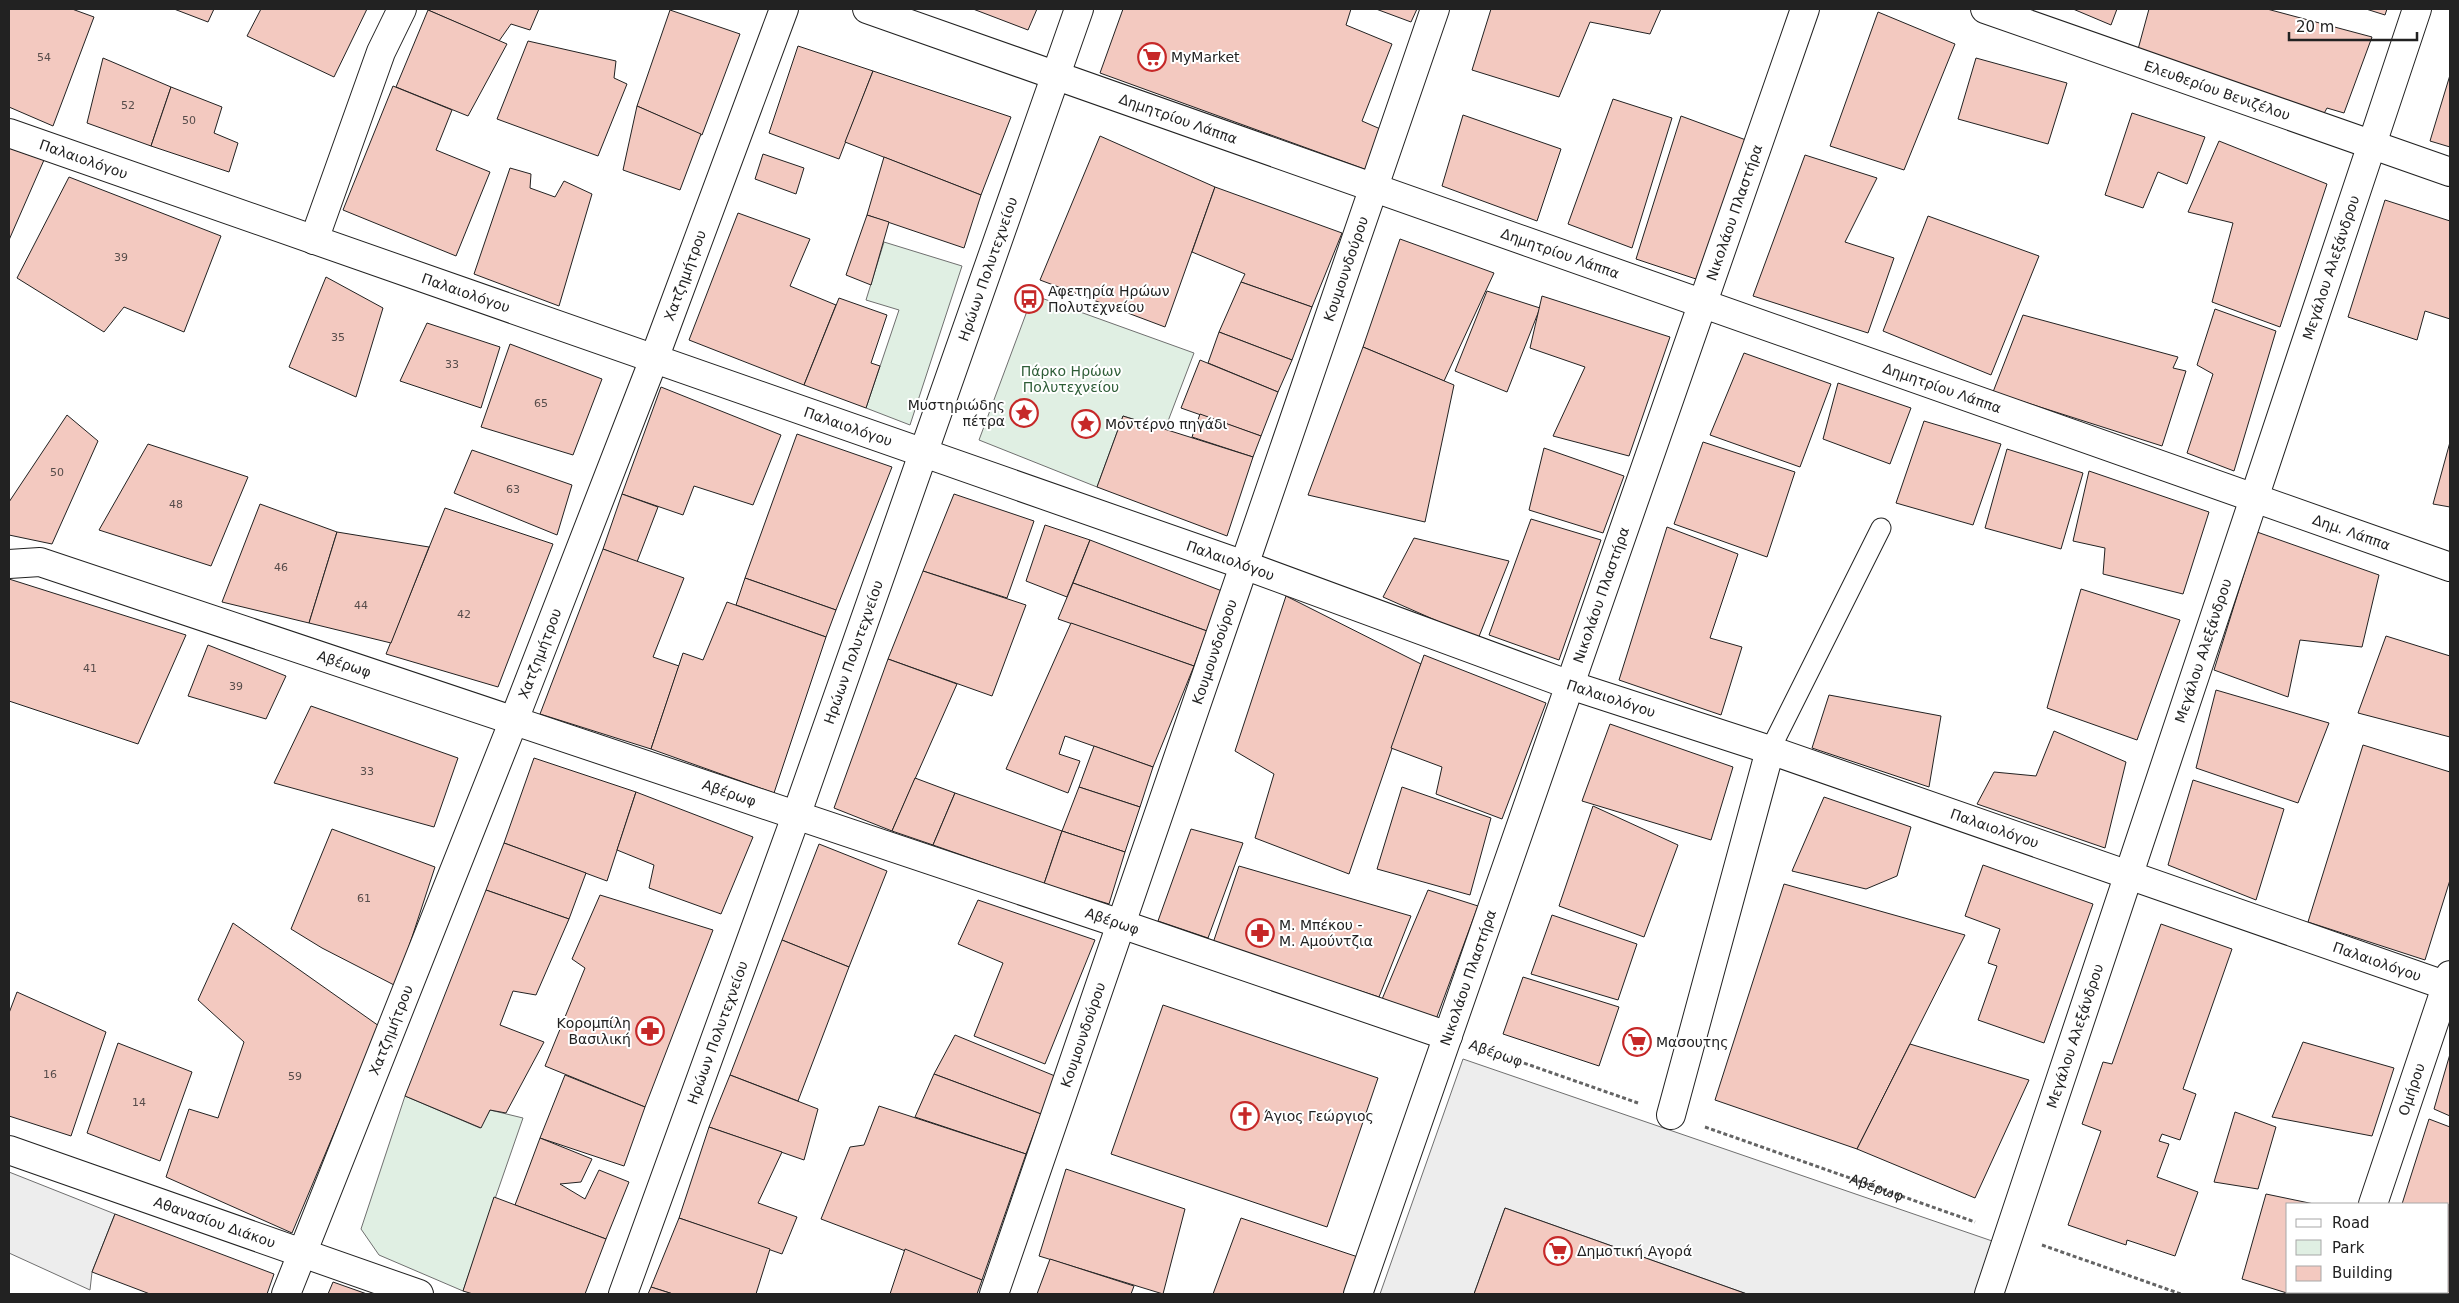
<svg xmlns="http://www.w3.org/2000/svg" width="2459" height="1303" viewBox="0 0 2459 1303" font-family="'DejaVu Sans',sans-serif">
<rect width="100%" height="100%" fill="#fff"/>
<!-- green -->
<g fill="#e0efe3" stroke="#6f6f6f">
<polygon points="884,242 962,266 910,425 866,408 899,310 866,300"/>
<polygon points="1033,295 1194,353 1165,429 1123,416 1097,487 979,440"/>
<polygon points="405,1096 480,1128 490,1110 523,1118 463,1291 379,1255 361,1229"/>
</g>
<!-- parking -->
<g fill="#ededed" stroke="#6f6f6f">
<polygon points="1463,1059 1998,1243 1980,1294 1747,1294 1505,1208 1474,1294 1380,1294"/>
<polygon points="9,1172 115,1214 92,1272 90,1290 9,1253"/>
</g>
<!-- building -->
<g fill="#f3c9c0" stroke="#222">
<polygon points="9,9 72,9 94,17 53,126 9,107"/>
<polygon points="174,9 214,9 208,22"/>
<polygon points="261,9 367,9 334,77 247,36"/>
<polygon points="429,9 539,9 530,30 511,24 499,41 428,10"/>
<polygon points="973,9 1037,9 1028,30"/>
<polygon points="1123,9 1351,9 1346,25 1392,44 1362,121 1385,131 1370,171 1100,73"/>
<polygon points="1376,9 1417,9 1411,22"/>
<polygon points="1491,9 1661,9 1650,34 1590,22 1559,97 1472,70"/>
<polygon points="2073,9 2117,9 2111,25"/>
<polygon points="2149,9 2267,9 2372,37 2344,113 2327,108 2321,119 2137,53"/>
<polygon points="2366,9 2387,9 2385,15"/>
<polygon points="428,10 507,44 468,116 396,87"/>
<polygon points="670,10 740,34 702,135 637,106"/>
<polygon points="1878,12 1955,44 1904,170 1830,146"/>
<polygon points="528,41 616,61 614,78 627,84 598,156 497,119"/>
<polygon points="798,46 873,71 839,159 769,133"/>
<polygon points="103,58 171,87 151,146 87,123"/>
<polygon points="1976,58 2067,83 2048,144 1958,119"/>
<polygon points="873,71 1011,117 981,195 845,142"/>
<polygon points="2450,75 2450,147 2430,141"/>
<polygon points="393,86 452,110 436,150 490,172 456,256 343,210"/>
<polygon points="171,87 222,107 214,133 238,143 229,172 151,146"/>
<polygon points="1613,99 1672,118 1632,248 1568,224"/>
<polygon points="637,106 701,134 680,190 623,170"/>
<polygon points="2132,113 2205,137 2187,184 2158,172 2143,208 2105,195"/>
<polygon points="1463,115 1561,149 1537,221 1442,186"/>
<polygon points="1681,116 1746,140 1696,279 1636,259"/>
<polygon points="1100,136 1215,187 1165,327 1040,280"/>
<polygon points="2219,141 2327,184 2280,327 2212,302 2233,223 2188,212"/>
<polygon points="9,148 44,160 9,240"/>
<polygon points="763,154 804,168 796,194 755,179"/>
<polygon points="1805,155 1877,178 1845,242 1894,258 1868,333 1753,296"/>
<polygon points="884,157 981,195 964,248 867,215"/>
<polygon points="510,168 531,174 530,188 555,197 564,181 592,194 559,306 474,274"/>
<polygon points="69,177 221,236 184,332 124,307 104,332 17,278"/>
<polygon points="1215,187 1342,233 1312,307 1241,282 1245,274 1192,252"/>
<polygon points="2385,200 2450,221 2450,319 2425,311 2417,340 2348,317"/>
<polygon points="738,213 810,239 790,286 836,305 804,385 689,340"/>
<polygon points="867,215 889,222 871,285 846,275"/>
<polygon points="1928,216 2039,256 1991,375 1883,331"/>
<polygon points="1400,239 1494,273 1444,381 1363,347"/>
<polygon points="326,277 383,308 356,397 289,367"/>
<polygon points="1241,282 1312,307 1292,360 1219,332"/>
<polygon points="1487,291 1540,308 1507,392 1455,371"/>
<polygon points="1542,296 1670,337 1629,456 1553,436 1585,367 1530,348"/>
<polygon points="839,298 887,315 871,363 880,366 866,408 804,385"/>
<polygon points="2215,309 2276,331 2234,471 2187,453 2213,374 2197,365"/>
<polygon points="2023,315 2178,357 2173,368 2186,371 2162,446 1993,392"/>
<polygon points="427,323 500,347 481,408 400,381"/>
<polygon points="1219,332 1292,360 1278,392 1208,363"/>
<polygon points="510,344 602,379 573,455 481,427"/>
<polygon points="1363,347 1454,385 1425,522 1308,495"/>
<polygon points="1744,353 1831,384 1800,467 1710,435"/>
<polygon points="1200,360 1278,392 1261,436 1181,408"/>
<polygon points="1838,383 1911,408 1890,464 1823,439"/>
<polygon points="661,387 781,435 753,505 694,486 683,515 622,494"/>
<polygon points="1200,414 1261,436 1253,457 1192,437"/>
<polygon points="67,415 98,441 52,544 9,535 9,502"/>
<polygon points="1123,416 1253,457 1227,536 1097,487"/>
<polygon points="1924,421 2001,444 1973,525 1896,503"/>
<polygon points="797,434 892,467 836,610 745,578"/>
<polygon points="1703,442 1795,472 1767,557 1674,524"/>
<polygon points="2450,442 2450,507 2433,504"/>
<polygon points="148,444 248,477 211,566 99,530"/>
<polygon points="1544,448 1624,476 1603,533 1529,510"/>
<polygon points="2007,449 2083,473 2061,549 1985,528"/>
<polygon points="472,450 572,485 557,535 454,493"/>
<polygon points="2089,471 2209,512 2183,594 2103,574 2105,548 2073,541"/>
<polygon points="622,494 658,507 637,562 603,549"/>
<polygon points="954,494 1034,521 1007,598 923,571"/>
<polygon points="260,504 337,532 309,623 222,602"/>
<polygon points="445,508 553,544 498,687 386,654"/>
<polygon points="1531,519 1601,540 1559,660 1489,635"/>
<polygon points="1045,525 1090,540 1067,597 1026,581"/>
<polygon points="1667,527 1738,554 1710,638 1742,647 1721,715 1619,680"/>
<polygon points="337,532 429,547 391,643 309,623"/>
<polygon points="2257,532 2379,575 2362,647 2300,640 2288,697 2214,670"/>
<polygon points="1414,538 1509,561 1478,639 1383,597"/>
<polygon points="1090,540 1222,591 1207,631 1073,583"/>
<polygon points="603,549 684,578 653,657 679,666 651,749 540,714"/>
<polygon points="923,571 1026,605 992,696 888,659"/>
<polygon points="745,578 836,610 826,637 736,605"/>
<polygon points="9,579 186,635 138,744 9,701"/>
<polygon points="1073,583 1207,631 1194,666 1058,619"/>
<polygon points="2081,589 2180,620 2137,740 2047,708"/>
<polygon points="1286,596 1421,664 1349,874 1255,838 1274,774 1235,751"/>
<polygon points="727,602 826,637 774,793 651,749 683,653 703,660"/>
<polygon points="1071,623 1194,666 1153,767 1065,736 1059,754 1080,761 1068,793 1006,769"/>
<polygon points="2386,636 2450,656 2450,737 2358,713"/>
<polygon points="208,645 286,676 266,719 188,696"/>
<polygon points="1424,655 1546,703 1502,819 1436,794 1442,767 1391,748"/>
<polygon points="888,659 957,684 892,831 834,808"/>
<polygon points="2216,690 2329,723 2298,803 2196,768"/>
<polygon points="1829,695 1941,716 1929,787 1812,748"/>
<polygon points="311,706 458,758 434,827 274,783"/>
<polygon points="1610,724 1733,767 1711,840 1582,801"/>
<polygon points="2054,731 2126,762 2105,848 1977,804 1994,772 2036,776"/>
<polygon points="2363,745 2450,772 2450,880 2425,960 2308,922"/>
<polygon points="1094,746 1153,767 1140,807 1079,787"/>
<polygon points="534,758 636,792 607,881 504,843"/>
<polygon points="915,778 955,793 933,845 892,831"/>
<polygon points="2193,780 2284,809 2256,900 2168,865"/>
<polygon points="1079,787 1140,807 1125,852 1062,831"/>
<polygon points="1402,787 1491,818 1470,895 1377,869"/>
<polygon points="636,792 753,837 721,914 649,888 654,865 617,850"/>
<polygon points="955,793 1062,831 1044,884 933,845"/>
<polygon points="1824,797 1911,827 1897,876 1866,889 1792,871"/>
<polygon points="1593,806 1678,845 1644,937 1559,906"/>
<polygon points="332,829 435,867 396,986 322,948 291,929"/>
<polygon points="1191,829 1243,843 1208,938 1158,921"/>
<polygon points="1062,831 1125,852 1109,904 1044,884"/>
<polygon points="504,843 586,873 569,919 486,890"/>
<polygon points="819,844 887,871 849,967 782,940"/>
<polygon points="1983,865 2093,904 2044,1043 1978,1020 1997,966 1988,963 2000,929 1965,916"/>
<polygon points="1239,866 1411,916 1379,997 1213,943"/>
<polygon points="1784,884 1965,935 1857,1149 1715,1100"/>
<polygon points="486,890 569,919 536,995 513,991 500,1025 544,1042 506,1113 490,1110 481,1128 405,1096"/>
<polygon points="1428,890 1478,906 1435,1022 1380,1004"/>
<polygon points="600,895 713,930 645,1107 545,1066 585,968 572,959"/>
<polygon points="978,900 1095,940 1045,1064 974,1036 1003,963 958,944"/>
<polygon points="1552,915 1637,944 1618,1000 1531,974"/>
<polygon points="233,923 379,1026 292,1233 166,1177 189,1109 218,1118 244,1042 198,1000"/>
<polygon points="2161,924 2232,949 2183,1089 2196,1094 2180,1140 2162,1134 2159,1141 2169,1144 2157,1177 2198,1192 2175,1256 2127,1240 2126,1245 2068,1225 2101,1131 2082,1124 2103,1062 2112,1064"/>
<polygon points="782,940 849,967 798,1101 730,1075"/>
<polygon points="1523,977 1619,1007 1599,1066 1503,1034"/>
<polygon points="17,992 106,1032 71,1136 9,1116 9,1013"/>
<polygon points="1163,1005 1378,1078 1327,1227 1111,1154"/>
<polygon points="955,1035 1055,1076 1041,1114 934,1074"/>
<polygon points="2303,1042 2394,1068 2372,1136 2272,1117"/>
<polygon points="118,1043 192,1072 160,1161 87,1133"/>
<polygon points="1910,1044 2029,1080 1975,1198 1857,1149"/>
<polygon points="2450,1054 2450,1116 2434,1109"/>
<polygon points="934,1074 1041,1114 1026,1154 915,1117"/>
<polygon points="565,1075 645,1107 624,1166 540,1138"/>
<polygon points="730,1075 818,1109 804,1160 709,1127"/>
<polygon points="879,1106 1026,1154 982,1280 821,1219 850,1147 864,1145"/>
<polygon points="2235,1112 2276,1127 2258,1189 2214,1182"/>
<polygon points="2429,1119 2450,1127 2450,1294 2373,1294 2374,1292 2448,1292 2448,1204 2402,1204"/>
<polygon points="709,1127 782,1152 758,1203 797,1217 782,1254 679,1218"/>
<polygon points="540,1138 592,1159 581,1182 560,1184 585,1199 599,1170 629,1182 606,1239 515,1205"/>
<polygon points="1066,1169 1185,1209 1163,1294 1039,1256"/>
<polygon points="2266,1194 2314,1204 2288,1204 2288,1292 2305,1292 2305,1294 2290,1294 2242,1279"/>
<polygon points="494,1197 606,1239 585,1294 473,1294 463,1291"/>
<polygon points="1505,1208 1747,1294 1474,1294"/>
<polygon points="115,1214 274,1274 267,1294 150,1294 92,1272"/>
<polygon points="679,1218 770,1249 756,1294 673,1294 651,1287"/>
<polygon points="1241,1218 1367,1260 1355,1294 1213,1294"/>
<polygon points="905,1249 982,1280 977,1294 890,1294"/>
<polygon points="1050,1259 1134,1286 1131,1294 1037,1294"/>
<polygon points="333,1282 367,1294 328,1294"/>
<polygon points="651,1287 673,1294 648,1294"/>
</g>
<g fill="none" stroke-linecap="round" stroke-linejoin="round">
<defs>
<polyline id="lane" points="1770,750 1881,528"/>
<g id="street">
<path id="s2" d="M1985 9 2450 172"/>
<path id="s3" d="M9 133 1244 565 1570 685 1770 750 2450 987"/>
<polyline points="314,240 381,52 402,9"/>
<path id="s4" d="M9 564 40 562 1121 924 1448 1036"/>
<polyline points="1671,1115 1770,750"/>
<path id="s5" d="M9 1150 419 1294"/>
<path id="s6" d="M2373 1204 2450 975"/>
<path id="s7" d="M286 1294 514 720 654 359 784 9"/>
<path id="s8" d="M1358 1294 1805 9"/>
<path id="s9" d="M1989 1294 2417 9"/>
<polyline points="2343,1294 2344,1292"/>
</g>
<g id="secondary">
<path id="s10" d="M867 9 2450 567"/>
<path id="s11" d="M623 1294 796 816 1079 9"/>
<path id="s12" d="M994 1294 1435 9"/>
</g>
</defs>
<!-- lane casing -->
<use href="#lane" stroke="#222" stroke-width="21"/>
<!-- street casing -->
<use href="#street" stroke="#222" stroke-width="30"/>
<!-- secondary casing -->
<use href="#secondary" stroke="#222" stroke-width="30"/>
<!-- path -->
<g stroke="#646464" stroke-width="3" stroke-dasharray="4 2.5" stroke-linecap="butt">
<polyline points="1481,1048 1638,1103"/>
<path id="s1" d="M1705 1127 1975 1222"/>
<polyline points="2042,1245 2181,1294"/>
</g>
<!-- lane -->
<use href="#lane" stroke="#fff" stroke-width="19"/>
<!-- street -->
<use href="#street" stroke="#fff" stroke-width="28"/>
<!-- secondary -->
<use href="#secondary" stroke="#fff" stroke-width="28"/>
</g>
<!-- icons -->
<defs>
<symbol id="supermarket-ring" viewBox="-11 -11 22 22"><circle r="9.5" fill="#fff" stroke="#c62828" stroke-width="1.5"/><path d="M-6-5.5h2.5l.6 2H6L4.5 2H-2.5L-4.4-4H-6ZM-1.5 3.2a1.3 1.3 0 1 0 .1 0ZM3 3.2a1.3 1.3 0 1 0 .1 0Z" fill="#c62828"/></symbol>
<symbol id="bus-ring" viewBox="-11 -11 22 22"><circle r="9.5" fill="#fff" stroke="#c62828" stroke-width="1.5"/><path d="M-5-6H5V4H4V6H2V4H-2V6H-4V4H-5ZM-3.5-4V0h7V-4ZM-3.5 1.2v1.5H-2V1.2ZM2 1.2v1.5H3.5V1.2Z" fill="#c62828"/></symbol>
<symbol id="sight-ring" viewBox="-11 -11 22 22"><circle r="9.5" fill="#fff" stroke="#c62828" stroke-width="1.5"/><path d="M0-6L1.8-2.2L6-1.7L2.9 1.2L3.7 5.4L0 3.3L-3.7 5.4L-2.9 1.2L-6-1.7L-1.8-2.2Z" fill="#c62828"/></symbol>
<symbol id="pharmacy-ring" viewBox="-11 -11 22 22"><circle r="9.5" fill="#fff" stroke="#c62828" stroke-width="1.5"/><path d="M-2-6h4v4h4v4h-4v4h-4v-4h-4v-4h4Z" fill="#c62828"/></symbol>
<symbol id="church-ring" viewBox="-11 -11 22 22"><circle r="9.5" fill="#fff" stroke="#c62828" stroke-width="1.5"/><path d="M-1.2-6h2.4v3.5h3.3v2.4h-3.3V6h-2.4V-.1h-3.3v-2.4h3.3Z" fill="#c62828"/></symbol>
</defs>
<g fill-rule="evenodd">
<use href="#supermarket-ring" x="1136" y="41" width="32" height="32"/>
<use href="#bus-ring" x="1013" y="283" width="32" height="32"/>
<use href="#sight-ring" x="1008" y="397" width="32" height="32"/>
<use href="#sight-ring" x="1070" y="408" width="32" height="32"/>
<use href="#pharmacy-ring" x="1244" y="917" width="32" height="32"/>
<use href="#pharmacy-ring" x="634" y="1015" width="32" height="32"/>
<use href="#supermarket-ring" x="1621" y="1026" width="32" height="32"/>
<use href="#church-ring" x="1229" y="1100" width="32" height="32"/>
<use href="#supermarket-ring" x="1542" y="1235" width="32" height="32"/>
</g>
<g text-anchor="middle" stroke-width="4" stroke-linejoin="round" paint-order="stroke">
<!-- number labels -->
<g font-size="11" fill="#564c4a">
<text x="44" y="61">54</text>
<text x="128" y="109">52</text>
<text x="189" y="124">50</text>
<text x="121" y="261">39</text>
<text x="338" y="341">35</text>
<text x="452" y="368">33</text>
<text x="541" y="407">65</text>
<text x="57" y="476">50</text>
<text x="513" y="493">63</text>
<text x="176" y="508">48</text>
<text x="281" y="571">46</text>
<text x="361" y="609">44</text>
<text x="464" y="618">42</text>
<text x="90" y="672">41</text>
<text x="236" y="690">39</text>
<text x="367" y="775">33</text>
<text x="364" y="902">61</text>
<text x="50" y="1078">16</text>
<text x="295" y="1080">59</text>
<text x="139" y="1106">14</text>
</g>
<!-- poi labels -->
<g font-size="14" fill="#222" stroke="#fff" text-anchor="start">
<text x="1171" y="62">MyMarket</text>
<text x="1048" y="296">Αφετηρία Ηρώων<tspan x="1048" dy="16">Πολυτεχνείου</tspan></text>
<text x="1005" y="410" text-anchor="end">Μυστηριώδης<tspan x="1005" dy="16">πέτρα</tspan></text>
<text x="1105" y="429">Μοντέρνο πηγάδι</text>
<text x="1279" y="930">Μ. Μπέκου -<tspan x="1279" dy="16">Μ. Αμούντζια</tspan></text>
<text x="631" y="1028" text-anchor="end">Κορομπίλη<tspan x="631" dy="16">Βασιλική</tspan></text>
<text x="1656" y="1047">Μασουτης</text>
<text x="1264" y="1121">Άγιος Γεώργιος</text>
<text x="1577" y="1256">Δημοτική Αγορά</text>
</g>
<!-- street labels -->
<g font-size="14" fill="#222" stroke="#fff">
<text dy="5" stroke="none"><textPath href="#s2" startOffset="246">Ελευθερίου Βενιζέλου</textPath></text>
<text dy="5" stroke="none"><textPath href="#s10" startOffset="330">Δημητρίου Λάππα</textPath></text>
<text dy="5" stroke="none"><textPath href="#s3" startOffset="79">Παλαιολόγου</textPath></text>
<text dy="5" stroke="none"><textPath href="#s8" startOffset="1145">Νικολάου Πλαστήρα</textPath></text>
<text dy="5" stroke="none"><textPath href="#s10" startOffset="735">Δημητρίου Λάππα</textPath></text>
<text dy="5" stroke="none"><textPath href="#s9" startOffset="1082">Μεγάλου Αλεξάνδρου</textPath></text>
<text dy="5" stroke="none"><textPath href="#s12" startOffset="1084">Κουμουνδούρου</textPath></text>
<text dy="5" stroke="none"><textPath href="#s11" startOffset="1088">Ηρώων Πολυτεχνείου</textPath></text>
<text dy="5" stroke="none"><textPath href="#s7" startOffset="1094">Χατζημήτρου</textPath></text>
<text dy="5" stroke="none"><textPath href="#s3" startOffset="484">Παλαιολόγου</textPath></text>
<text dy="5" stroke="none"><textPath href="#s10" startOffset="1140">Δημητρίου Λάππα</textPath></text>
<text dy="5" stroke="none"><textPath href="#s3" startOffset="889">Παλαιολόγου</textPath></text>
<text dy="5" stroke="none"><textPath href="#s10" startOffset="1574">Δημ. Λάππα</textPath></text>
<text dy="5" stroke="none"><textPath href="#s3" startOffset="1294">Παλαιολόγου</textPath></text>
<text dy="5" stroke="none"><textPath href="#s8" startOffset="740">Νικολάου Πλαστήρα</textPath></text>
<text dy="5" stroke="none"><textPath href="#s9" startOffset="678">Μεγάλου Αλεξάνδρου</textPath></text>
<text dy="5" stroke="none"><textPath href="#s11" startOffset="682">Ηρώων Πολυτεχνείου</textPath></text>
<text dy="5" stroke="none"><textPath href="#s12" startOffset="679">Κουμουνδούρου</textPath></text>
<text dy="5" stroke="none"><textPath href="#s7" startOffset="689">Χατζημήτρου</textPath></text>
<text dy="5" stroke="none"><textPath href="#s4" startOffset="352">Αβέρωφ</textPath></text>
<text dy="5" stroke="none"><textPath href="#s3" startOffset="1699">Παλαιολόγου</textPath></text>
<text dy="5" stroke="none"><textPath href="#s4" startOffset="758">Αβέρωφ</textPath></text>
<text dy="5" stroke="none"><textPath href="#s3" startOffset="2104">Παλαιολόγου</textPath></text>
<text dy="5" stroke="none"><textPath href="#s4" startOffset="1162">Αβέρωφ</textPath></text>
<text dy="5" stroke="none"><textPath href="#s3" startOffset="2509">Παλαιολόγου</textPath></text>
<text dy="5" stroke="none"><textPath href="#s8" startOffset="335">Νικολάου Πλαστήρα</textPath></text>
<text dy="5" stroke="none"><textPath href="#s7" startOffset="284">Χατζημήτρου</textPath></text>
<text dy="5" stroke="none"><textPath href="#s11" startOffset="278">Ηρώων Πολυτεχνείου</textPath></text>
<text dy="5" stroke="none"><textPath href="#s12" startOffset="274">Κουμουνδούρου</textPath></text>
<text dy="5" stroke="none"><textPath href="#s9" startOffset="272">Μεγάλου Αλεξάνδρου</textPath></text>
<text transform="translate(1496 1053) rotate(19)" y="5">Αβέρωφ</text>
<text dy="5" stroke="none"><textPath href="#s6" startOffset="121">Ομήρου</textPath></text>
<text dy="5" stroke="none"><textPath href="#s1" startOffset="182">Αβέρωφ</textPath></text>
<text dy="5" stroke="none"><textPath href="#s5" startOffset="218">Αθανασίου Διάκου</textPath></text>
</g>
<!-- park labels -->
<g font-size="14" fill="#2f5e38" stroke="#fff">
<text x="1071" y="376">Πάρκο Ηρώων<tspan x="1071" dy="16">Πολυτεχνείου</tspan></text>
</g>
</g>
<!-- border -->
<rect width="2459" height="1303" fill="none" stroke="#222222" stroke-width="20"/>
<!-- legend -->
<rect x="2286" y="1203" width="162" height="90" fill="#ffffff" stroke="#a7a7a7"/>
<rect x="2296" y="1219" width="25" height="8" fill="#ffffff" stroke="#a7a7a7"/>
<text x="2332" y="1228" font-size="15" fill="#222222">Road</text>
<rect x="2296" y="1240" width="25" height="15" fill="#e0efe3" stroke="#a7a7a7"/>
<text x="2332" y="1253" font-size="15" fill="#222222">Park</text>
<rect x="2296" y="1266" width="25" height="15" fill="#f3c9c0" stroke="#a7a7a7"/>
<text x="2332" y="1278" font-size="15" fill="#222222">Building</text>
<!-- scale -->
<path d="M2289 32v8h128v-8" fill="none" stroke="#222222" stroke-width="2.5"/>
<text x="2296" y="32" font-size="15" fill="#222222" stroke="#ffffff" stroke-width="4" paint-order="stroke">20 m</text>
</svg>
